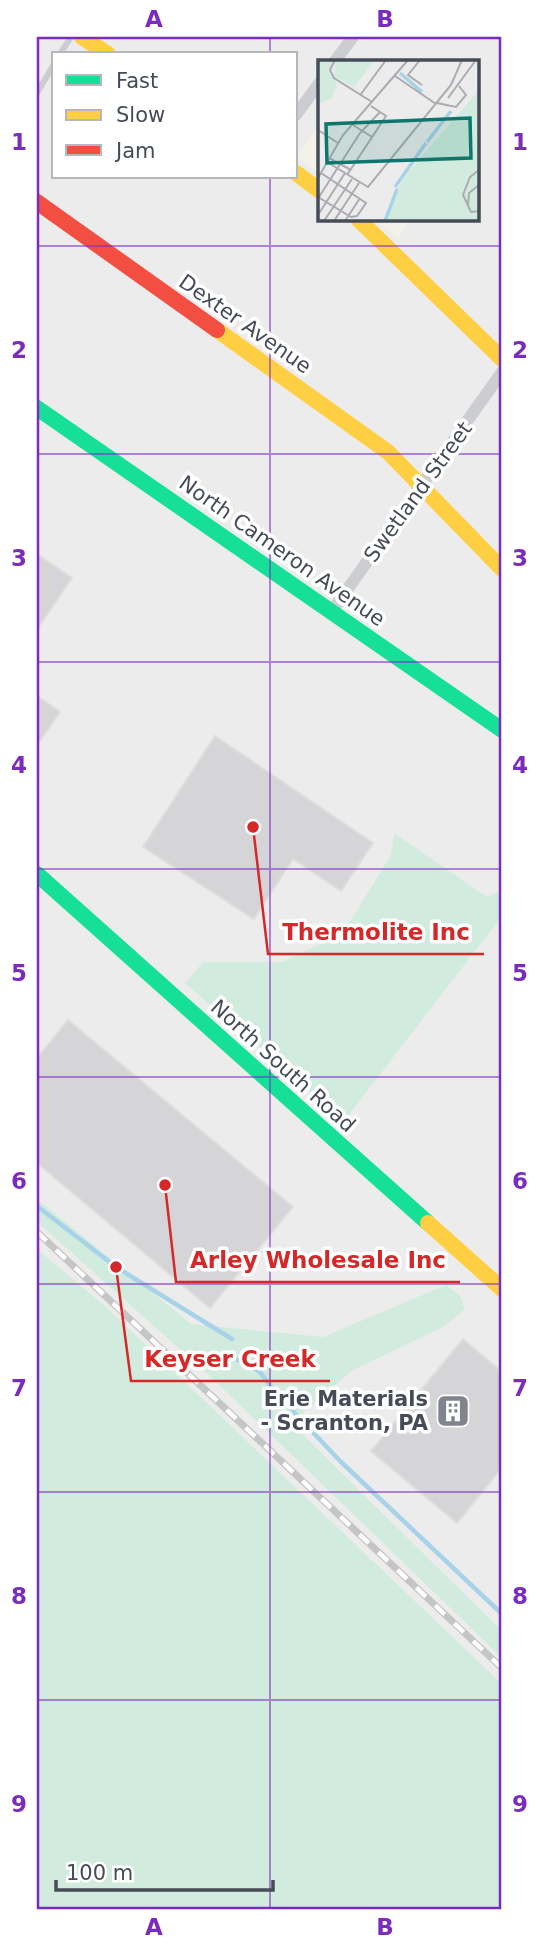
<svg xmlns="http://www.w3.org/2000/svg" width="539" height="1946" viewBox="0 0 539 1946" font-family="'DejaVu Sans',sans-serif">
<rect width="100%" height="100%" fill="#edecec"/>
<!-- commercial -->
<g fill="#f4f2e8">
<polygon points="320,124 320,175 297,157"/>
<polygon points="374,219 410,219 398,238"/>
</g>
<!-- green -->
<g fill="#d1ecdf">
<polygon points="394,833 487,897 502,890 502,916 344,1121 185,983 203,962 282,962 343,933 391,855"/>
<polygon points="37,1199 191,1324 323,1337 446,1285 460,1296 465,1309 443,1327 353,1370 291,1423 502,1631 502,1658 209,1375 37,1222"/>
<polygon points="37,1249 106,1307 502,1684 502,1909 37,1909"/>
</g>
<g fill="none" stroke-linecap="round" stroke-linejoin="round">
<!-- stream -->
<g stroke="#a7d2e8" stroke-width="4.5">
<polyline points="37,1206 116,1267 232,1339"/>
<polyline points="236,1359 259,1371 276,1393 340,1461 502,1614"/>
</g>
</g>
<!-- building -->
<g fill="#d5d4d7" stroke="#dededf" stroke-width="2">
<polygon points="37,554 72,578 37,629"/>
<polygon points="37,696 60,712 37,745"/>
<polygon points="215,736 373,843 341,891 293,859 254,919 143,847"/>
<polygon points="68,1020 293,1207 210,1308 37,1163 37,1058"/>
<polygon points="463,1339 502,1372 502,1468 457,1523 371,1451"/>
</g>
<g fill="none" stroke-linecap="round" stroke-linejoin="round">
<!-- lane -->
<g stroke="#cbcdd0" stroke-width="6">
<polyline points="60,54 71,37"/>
<polyline points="37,93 54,64"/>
</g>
<!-- street -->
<g stroke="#cbcdd0" stroke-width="12">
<polyline points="335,61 353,37"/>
<polyline points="296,115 320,82"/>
<polyline points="332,611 502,372"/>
</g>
<!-- fast -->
<g stroke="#16e098" stroke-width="16">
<polyline points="37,408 502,730"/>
<polyline points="37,874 428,1223"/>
</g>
<!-- slow -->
<g stroke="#ffcf43" stroke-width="16">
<polyline points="82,37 108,54"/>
<polyline points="296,173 320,191"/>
<polyline points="358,219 502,359"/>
<polyline points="217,330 388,452 502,569"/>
<polyline points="428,1223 502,1289"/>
</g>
<!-- jam -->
<polyline stroke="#f24e42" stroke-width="16" points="37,202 217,330"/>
<defs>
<polyline id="rail" points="37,1232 502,1668"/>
</defs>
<!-- rail casing -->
<use href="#rail" stroke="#c4c5c7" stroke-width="7"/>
<!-- rail -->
<use href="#rail" stroke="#fff" stroke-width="4.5" stroke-dasharray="13" stroke-linecap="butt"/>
</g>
<!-- grid -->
<path fill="none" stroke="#7b2cbf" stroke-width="2" stroke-opacity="0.55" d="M270 37V54M270 177V1909M37 246H502M37 454H502M37 662H502M37 869H502M37 1077H502M37 1284H502M37 1492H502M37 1700H502"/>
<!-- icons -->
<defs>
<symbol id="building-square" viewBox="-11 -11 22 22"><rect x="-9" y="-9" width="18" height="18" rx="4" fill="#80848c" stroke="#fff"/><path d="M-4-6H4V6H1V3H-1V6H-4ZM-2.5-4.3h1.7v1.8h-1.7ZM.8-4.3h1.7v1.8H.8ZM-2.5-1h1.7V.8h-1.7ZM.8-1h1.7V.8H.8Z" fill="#fff"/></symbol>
</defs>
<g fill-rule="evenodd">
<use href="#building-square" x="434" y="1392" width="38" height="38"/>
</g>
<g text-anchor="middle" stroke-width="7" stroke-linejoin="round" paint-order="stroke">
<!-- street labels -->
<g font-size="21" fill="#454c58" stroke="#fff">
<text transform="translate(245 324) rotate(35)" y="7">Dexter Avenue</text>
<text transform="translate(418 492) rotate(-54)" y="7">Swetland Street</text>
<text transform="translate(282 551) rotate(35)" y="7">North Cameron Avenue</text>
<text transform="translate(283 1066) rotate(42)" y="7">North South Road</text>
</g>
<!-- poi labels -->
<g font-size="21" font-weight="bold" fill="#454c58" stroke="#fff" text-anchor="end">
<text x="428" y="1406">Erie Materials<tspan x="428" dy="24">- Scranton, PA</tspan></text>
</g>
</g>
<!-- overview -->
<g transform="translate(318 60)">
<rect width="161" height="161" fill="#edecec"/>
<path d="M0 0H16L12 13 19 23 14 38 0 44ZM18 0 54 1 57 0 36 27 16 16ZM161 30V161H68L79 129 92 110Z" fill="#d1ecdf"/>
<path fill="none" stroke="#a7d2e8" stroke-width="3.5" d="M82 13 104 32M109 82 133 51M77 127 108 83M67 161 79 129"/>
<path fill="none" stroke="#aaacb1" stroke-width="2" d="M17 0 12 10 16 18 54 42M102 0 90 15 104 25M77 16 118 44M43 34 68 0M130 38 158 0M119 43 138 47 148 35 141 26M35 65 54 77M0 70 20 83M11 98 33 110M9 102 50 127 133 25 144 0M161 110 152 117 145 135 153 152 161 151M29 115 68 56 53 46M0 118 25 75 90 0M0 137 33 157 39 156 48 143 3 113M1 137 42 73 62 52M150 145 151 133 161 125M0 155 27 113M6 161 34 119M16 161 41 123M27 161 42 138"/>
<path fill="#0f766e" fill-opacity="0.15" stroke="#0f766e" stroke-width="3.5" d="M152 58 153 98 9 103 8 64Z"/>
<rect width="161" height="161" fill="none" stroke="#454c58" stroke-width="3.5"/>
</g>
<!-- callouts -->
<path fill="none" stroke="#d62828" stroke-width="2.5" d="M253 827L268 954H484M165 1185L176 1282H460M116 1267L131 1381H330"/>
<g fill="#d62828" stroke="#fff" stroke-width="2.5">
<circle cx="253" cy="827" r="7"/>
<circle cx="165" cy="1185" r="7"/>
<circle cx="116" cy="1267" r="7"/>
</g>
<g font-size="23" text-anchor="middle" font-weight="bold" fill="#d62828" stroke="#fff" stroke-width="7" stroke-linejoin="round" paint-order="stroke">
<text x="376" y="940">Thermolite Inc</text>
<text x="318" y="1268">Arley Wholesale Inc</text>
<text x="230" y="1367">Keyser Creek</text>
</g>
<!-- border -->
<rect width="539" height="1946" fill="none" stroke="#ffffff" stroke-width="77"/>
<!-- legend -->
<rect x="52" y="52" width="245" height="126" fill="#ffffff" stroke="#b5b7bc" stroke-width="2"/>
<rect x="66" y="75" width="35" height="10" fill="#16e098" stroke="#b5b7bc" stroke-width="2"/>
<text x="116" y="88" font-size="21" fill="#454c58">Fast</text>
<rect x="66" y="110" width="35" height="10" fill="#ffcf43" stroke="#b5b7bc" stroke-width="2"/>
<text x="116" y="122" font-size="21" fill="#454c58">Slow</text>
<rect x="66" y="145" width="35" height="10" fill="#f24e42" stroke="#b5b7bc" stroke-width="2"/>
<text x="116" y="158" font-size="21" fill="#454c58">Jam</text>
<!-- scale -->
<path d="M56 1880v10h217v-10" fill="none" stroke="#454c58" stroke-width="3.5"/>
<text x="66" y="1880" font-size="21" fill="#454c58" stroke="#ffffff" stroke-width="5" paint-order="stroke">100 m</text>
<rect x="38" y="38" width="462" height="1870" fill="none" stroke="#7b2cbf" stroke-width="2.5"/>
<g font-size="23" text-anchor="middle" font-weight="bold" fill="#7b2cbf">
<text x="154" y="27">A</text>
<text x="385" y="27">B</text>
<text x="19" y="150">1</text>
<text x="520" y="150">1</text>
<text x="19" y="358">2</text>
<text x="520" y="358">2</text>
<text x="19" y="566">3</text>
<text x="520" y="566">3</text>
<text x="19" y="773">4</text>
<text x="520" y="773">4</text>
<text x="19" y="981">5</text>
<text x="520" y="981">5</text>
<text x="19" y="1189">6</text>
<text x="520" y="1189">6</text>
<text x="19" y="1396">7</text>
<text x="520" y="1396">7</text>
<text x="19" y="1604">8</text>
<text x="520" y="1604">8</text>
<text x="19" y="1812">9</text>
<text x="520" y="1812">9</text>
<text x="154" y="1935">A</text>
<text x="385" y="1935">B</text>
</g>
</svg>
